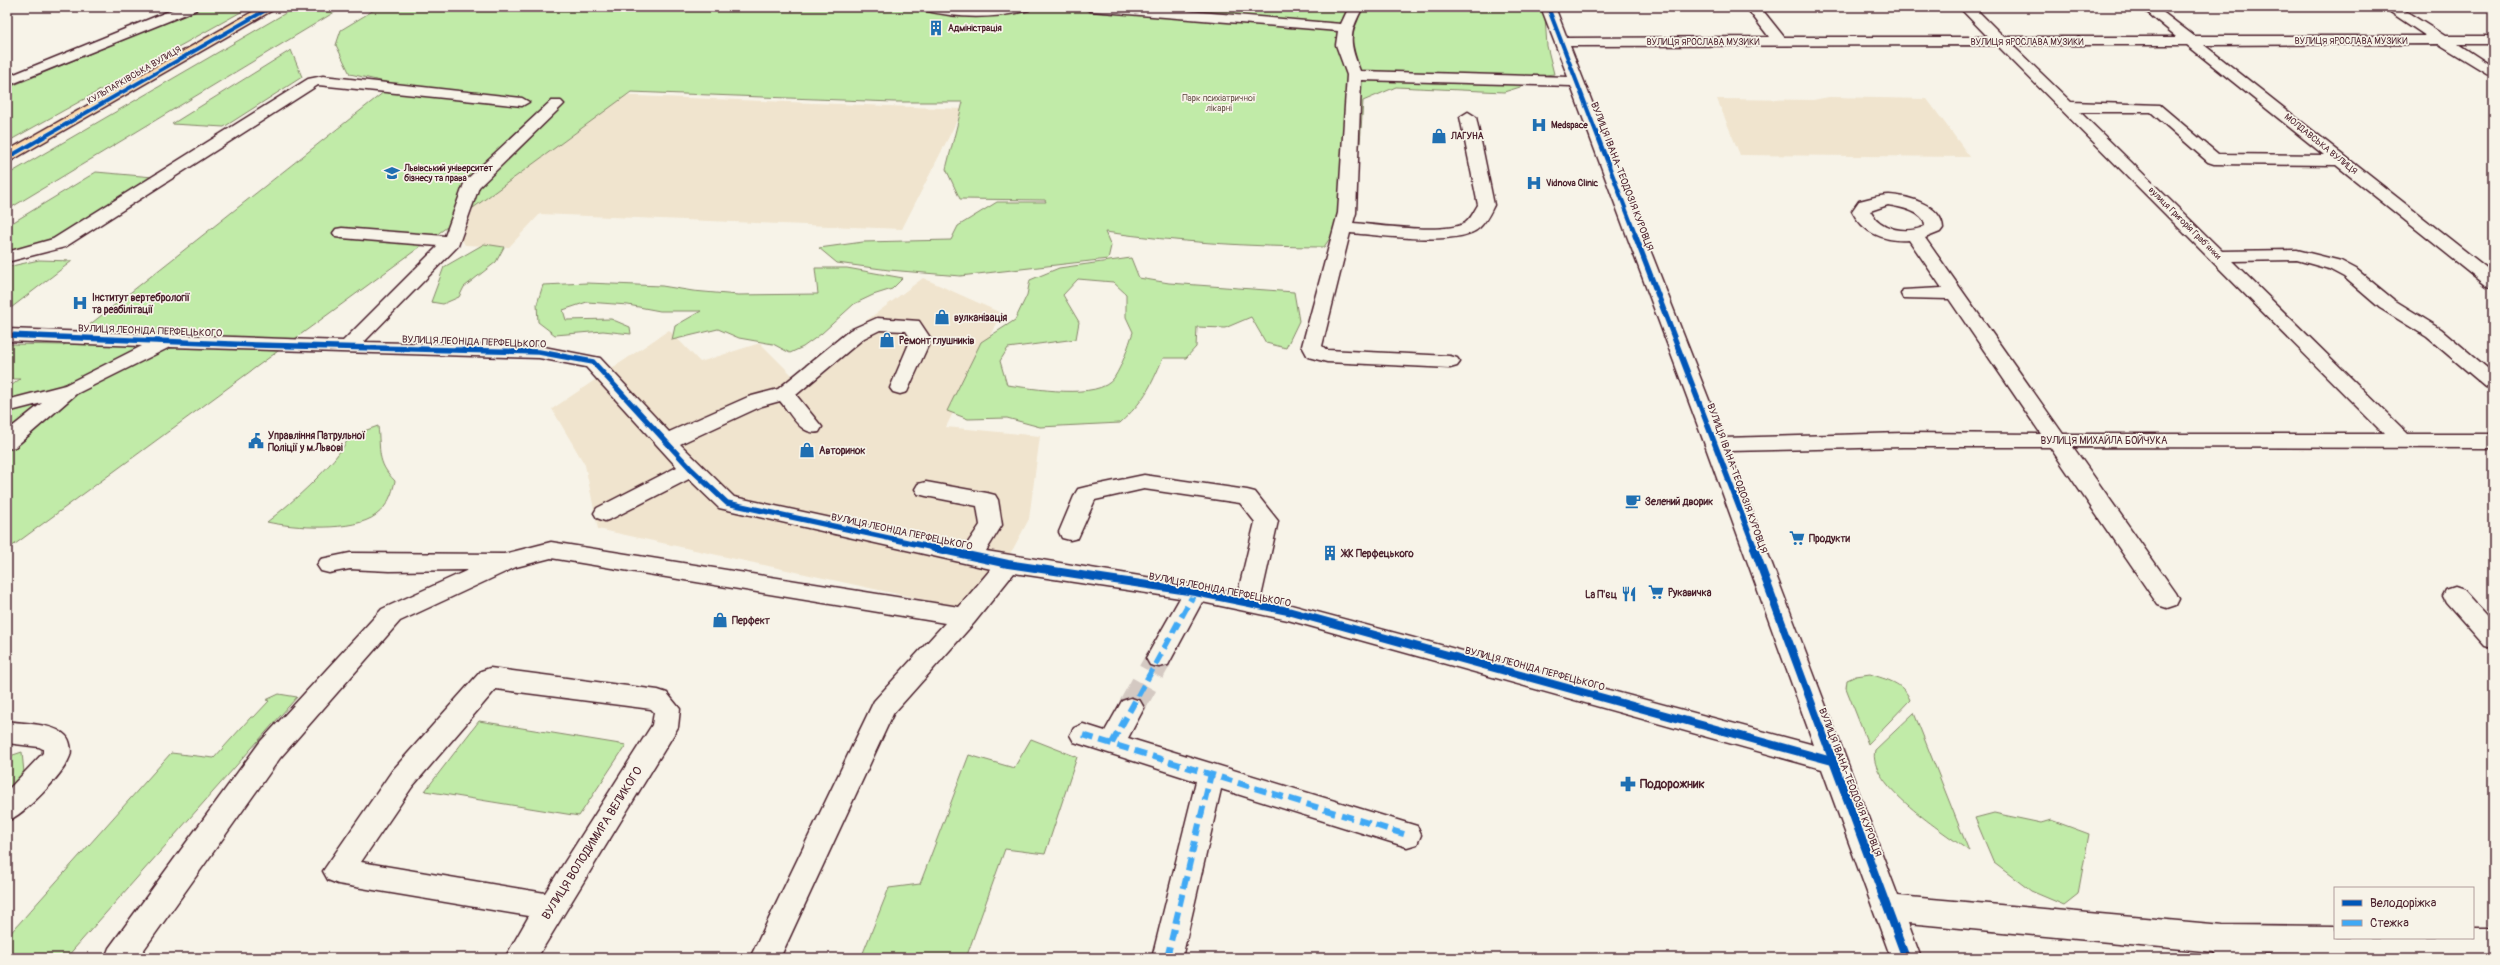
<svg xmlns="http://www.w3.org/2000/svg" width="2500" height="965" viewBox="0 0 2500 965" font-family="Pangolin,sans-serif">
<rect width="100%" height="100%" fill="#f7f3e8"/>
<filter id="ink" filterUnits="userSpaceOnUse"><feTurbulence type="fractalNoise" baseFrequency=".025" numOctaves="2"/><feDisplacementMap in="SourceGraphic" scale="8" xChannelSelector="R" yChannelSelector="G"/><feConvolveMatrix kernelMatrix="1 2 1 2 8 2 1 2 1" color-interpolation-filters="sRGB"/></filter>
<g filter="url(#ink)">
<!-- built -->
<g fill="#f0e4ce">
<polygon points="584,94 963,109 902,229 540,214 509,247 465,245 461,238 477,199"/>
<polygon points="1829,97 1927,99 1970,157 1740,155 1717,99 1813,100"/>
<polygon points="923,278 1001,313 946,427 1040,436 1029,519 1013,549 966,609 598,529 585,465 552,409 669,330 700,362 760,343 793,376"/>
</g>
<!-- green -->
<g fill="#c1eba8" stroke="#86856a" fill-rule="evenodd">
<polygon points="202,7 250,7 7,142 7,88"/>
<polygon points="296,7 343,7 7,210 7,175"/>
<path d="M379 7H1540L1545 17 1547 46 1554 74 1545 75 1546 79 1504 92 1396 87 1363 101 1360 144 1332 235 1324 247C1252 247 1177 242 1105 232L1111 246 1108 259 960 276 889 270 837 263 819 248 863 242 951 240 958 226 997 202H1046L1045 200 960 199 946 169 963 102H894L631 92 7 550V389L20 379H7V344L64 345 394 84 350 74 336 45 341 30Z"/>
<polygon points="291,50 302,77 224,127 172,124"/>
<polygon points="96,172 153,177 45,244 7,253 7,226"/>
<polygon points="484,244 504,247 496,262 464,287 459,297 443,304 431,302 444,267"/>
<path d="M1131 258 1139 278 1169 283 1294 292 1299 321 1286 348 1266 343 1251 317 1225 328 1197 327 1196 347 1186 358H1163C1150 388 1144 401 1120 423L1040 427 1007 418 968 419 947 411 981 342 1015 320 1027 295 1030 280 1059 268ZM1078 279 1113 282 1126 294V317L1133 332C1128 347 1123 364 1114 378 1099 401 1031 388 1007 385L1000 361 1008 348 1076 339 1079 322 1063 295Z"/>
<polygon points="39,260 72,261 7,311 7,267"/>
<polygon points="815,268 847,268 903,278 892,289 873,295 854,304 821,334 803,347 790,353 773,344 739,338 718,329 672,340 675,326 701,311 660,311 628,305 587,302 563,310 566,320 611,319 630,327 631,334 603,331 555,335 538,322 537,304 543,285 587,283 662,286 693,291 738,295 818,294"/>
<path d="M378 426C381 451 376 462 395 481 392 494 388 506 376 515 354 532 293 528 267 522 295 500 333 467 350 436Z"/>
<path d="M1870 674C1887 680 1903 682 1910 700L1868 744 1846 688 1847 680 1856 676Z"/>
<polygon points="279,694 297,697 66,958 7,958 7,937 171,753 214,758 251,717 254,717 269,701 266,700"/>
<path d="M1914 713 1969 851C1945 833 1866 784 1875 750Z"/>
<polygon points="479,721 626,745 579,816 425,791"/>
<polygon points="1031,739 1077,757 1045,854 1005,849 966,958 861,958 889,888 920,884 969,755 1014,768"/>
<polygon points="22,752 24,773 7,793 7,757"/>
<polygon points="1994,813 2041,823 2051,820 2089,834 2078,894 2064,905 2031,891 1994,863 1975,818"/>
</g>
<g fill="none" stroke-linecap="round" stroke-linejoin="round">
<!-- minor-tunnel -->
<polyline stroke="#d4c9c2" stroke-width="27" stroke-dasharray="27 14" stroke-linecap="butt" points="1131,708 1159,658"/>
<defs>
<g id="minor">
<polygon points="179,7 198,7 196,10 7,86 7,77"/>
<path d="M921 7 976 9 1031 7 1029 10C993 19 959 19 923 10Z"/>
<path d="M1083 7H1139L1341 24 1349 7H1363C1348 35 1349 42 1360 71L1568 77 1541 7H1555L1567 38 1769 37 1746 7H1760L1784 37H1988L1959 7H1974L2004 37H2177L2141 7H2156L2194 36H2426L2383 7H2399L2445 36H2493V44H2458L2493 67V77L2439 44 2204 45 2493 273V287L2487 286 2336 165 2214 164 2208 162 2151 112H2080L2222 251 2297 250 2341 261 2356 269 2394 300 2441 329 2493 373V389L2486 387 2427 337 2380 308 2344 277 2329 269 2297 260 2232 261 2408 434H2493V448L2073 447 2176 593 2179 599 2176 605 2167 608 2158 605 2050 447H1903L1729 451 1898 896 2223 925 2335 926V938H2473V928H2493V956L2247 953 2249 958H2217L2214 952 1908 923 1921 958H1891L1822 769 1288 620 1202 602 1168 665 1159 667 1150 665 1146 658 1180 598 1014 573 974 623 893 714 780 958H750L874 701 945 623 551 558 516 567 400 621 280 758 138 958H105L109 948 260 742 382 609 468 570 389 571 350 569 329 573 321 571 317 565 321 559 350 553 504 554 551 542 959 607 991 569 719 508 689 479 613 518 605 521 597 518 594 513 597 508 677 467 586 367 539 358 170 347 76 394 15 447 7 449V431L42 403 7 412V400L65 385 142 346 7 341V329L343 341 438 246 342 238 336 237 333 233 336 229 342 228 445 236 465 181 551 101H561L564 104 561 107 479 187 458 246 364 342 539 346 600 358 669 432 748 397 778 389 850 330 877 318 919 321 931 339 907 392 900 394 893 392 890 388 911 339 906 331 880 330 864 338 796 395 822 427 819 432C801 436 791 414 780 401L762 406 680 444 734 497 965 547 980 525 977 506 926 496 918 494 915 489 918 484 926 482 987 493 995 495 998 500 1002 525 986 551 1238 592 1255 522 1240 503 1144 489 1095 500 1078 538 1070 540 1062 538 1059 532 1075 494 1078 489 1086 487 1144 475 1247 490 1255 492 1278 521 1261 597 1814 745 1705 445 1571 86 1361 80 1356 213 1353 223C1378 225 1445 235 1465 223 1471 219 1474 211 1478 205L1460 117 1468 112 1476 117 1494 205C1490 213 1486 222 1479 228 1459 247 1378 235 1350 233L1322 346 1327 350 1450 356 1457 358 1460 362 1457 366 1450 368 1327 362 1308 357 1302 346 1338 213 1347 75 1336 45 1338 31 1090 11ZM1997 45 2384 434H2063L1925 238 1940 232 1943 228C1942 205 1908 196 1889 195 1880 195 1868 199 1859 201L1852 211C1863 233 1885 242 1909 240L1942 288 1903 290 1901 294 1903 298 1949 299 2041 434 1903 433 1724 438 1570 46ZM2012 45H2187L2324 155 2218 154 2160 105 2071 102ZM1888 205C1899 207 1925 211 1925 226 1907 235 1880 230 1870 211Z"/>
<polygon points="323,76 522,98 529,102 522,106 318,85 65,247 7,262 7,252 53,239 308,79"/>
<polygon points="2455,587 2464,590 2493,622 2493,647 2484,645 2446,602 2443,596 2446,590"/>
<path d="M490 668 658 690 667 693 680 709 678 727 674 734 537 958H505L529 916 338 884 328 880 323 871 392 771 481 671ZM496 689 651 709 654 712 652 725 545 893 361 862 412 787Z"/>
<polygon points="1131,698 1140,701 1144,708 1128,738 1417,826 1421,835 1417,844 1407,847 1221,789 1182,958 1152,958 1196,781 1074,742 1070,735 1074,728 1083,724 1105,731 1122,701"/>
<path d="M7 721C23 724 54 723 66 736 70 740 72 751 70 756 64 774 24 815 7 821V791L43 753V749L39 747 7 743Z"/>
</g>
<polygon id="major" points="261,7 278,7 7,163 7,151"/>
</defs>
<!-- minor casing -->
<use href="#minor" stroke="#4a1f2b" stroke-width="3"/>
<!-- major casing -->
<use href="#major" stroke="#4a1f2b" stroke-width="3"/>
<!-- minor -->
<use href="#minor" fill="#f7f3e8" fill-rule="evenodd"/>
<!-- major -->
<use href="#major" fill="#fedbac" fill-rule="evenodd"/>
<!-- quiet -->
<g stroke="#3fa9f5" stroke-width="6" stroke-dasharray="12 6" stroke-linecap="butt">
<polyline points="1083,735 1407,835"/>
<polyline points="1112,743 1195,592"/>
<polyline points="1167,958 1211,774"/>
</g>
<defs>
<g id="cycleway-far2">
<polyline points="1548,7 1636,236"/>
<polyline points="7,158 271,7"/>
</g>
<g id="cycleway-far1">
<polyline points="1635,235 1755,549"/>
<polyline points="7,335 256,345 539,352 593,362 691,469 727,503 939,549"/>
</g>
<g id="cycleway">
<polyline points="934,548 1008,564 1195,592 1288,611 1832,761"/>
<polyline points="1754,548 1906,958"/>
</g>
</defs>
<!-- cycleway-far2 casing -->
<use href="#cycleway-far2" stroke="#f7f3e8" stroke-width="5.5"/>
<!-- cycleway-far1 casing -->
<use href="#cycleway-far1" stroke="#f7f3e8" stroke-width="8"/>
<!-- cycleway casing -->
<use href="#cycleway" stroke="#f7f3e8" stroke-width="10"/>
<!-- cycleway-far2 -->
<use href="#cycleway-far2" stroke="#0057b8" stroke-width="4"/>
<!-- cycleway-far1 -->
<use href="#cycleway-far1" stroke="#0057b8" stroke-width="5.5"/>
<!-- cycleway -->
<use href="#cycleway" stroke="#0057b8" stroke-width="8"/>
</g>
</g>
<!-- icons -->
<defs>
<symbol id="building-bare" viewBox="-9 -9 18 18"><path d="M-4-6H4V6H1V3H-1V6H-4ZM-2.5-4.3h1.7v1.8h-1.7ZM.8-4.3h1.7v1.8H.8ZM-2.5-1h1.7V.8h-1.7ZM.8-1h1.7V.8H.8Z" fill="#1f6fb2" stroke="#f7f3e8" stroke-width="2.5" paint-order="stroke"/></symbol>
<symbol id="hospital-bare" viewBox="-9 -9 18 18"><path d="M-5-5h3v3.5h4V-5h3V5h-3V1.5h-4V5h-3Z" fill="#1f6fb2" stroke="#f7f3e8" stroke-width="2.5" paint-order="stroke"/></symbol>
<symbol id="shop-bare" viewBox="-9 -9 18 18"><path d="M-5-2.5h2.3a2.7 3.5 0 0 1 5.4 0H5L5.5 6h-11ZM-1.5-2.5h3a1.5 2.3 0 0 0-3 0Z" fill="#1f6fb2" stroke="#f7f3e8" stroke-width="2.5" paint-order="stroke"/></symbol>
<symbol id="university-bare" viewBox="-9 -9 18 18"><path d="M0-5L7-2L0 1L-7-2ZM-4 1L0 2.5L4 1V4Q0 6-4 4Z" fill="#1f6fb2" stroke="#f7f3e8" stroke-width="2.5" paint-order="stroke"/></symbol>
<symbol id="civic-bare" viewBox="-9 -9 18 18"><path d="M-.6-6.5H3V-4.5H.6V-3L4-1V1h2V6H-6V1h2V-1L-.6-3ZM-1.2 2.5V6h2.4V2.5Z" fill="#1f6fb2" stroke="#f7f3e8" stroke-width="2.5" paint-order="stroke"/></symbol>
<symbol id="cafe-bare" viewBox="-9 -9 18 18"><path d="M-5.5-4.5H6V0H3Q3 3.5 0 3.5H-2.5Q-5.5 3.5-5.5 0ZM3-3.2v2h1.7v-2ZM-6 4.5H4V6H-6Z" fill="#1f6fb2" stroke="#f7f3e8" stroke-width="2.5" paint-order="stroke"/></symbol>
<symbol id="supermarket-bare" viewBox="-9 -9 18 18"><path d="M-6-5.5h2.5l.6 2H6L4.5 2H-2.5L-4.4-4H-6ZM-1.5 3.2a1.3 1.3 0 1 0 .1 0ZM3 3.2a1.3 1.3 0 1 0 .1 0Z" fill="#1f6fb2" stroke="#f7f3e8" stroke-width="2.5" paint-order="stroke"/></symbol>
<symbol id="restaurant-bare" viewBox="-9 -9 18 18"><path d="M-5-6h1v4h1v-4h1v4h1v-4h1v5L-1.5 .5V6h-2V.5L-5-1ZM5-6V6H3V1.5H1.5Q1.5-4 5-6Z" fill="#1f6fb2" stroke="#f7f3e8" stroke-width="2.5" paint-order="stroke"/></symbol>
<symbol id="pharmacy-bare" viewBox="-9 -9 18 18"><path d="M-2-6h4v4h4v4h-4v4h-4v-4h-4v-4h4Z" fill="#1f6fb2" stroke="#f7f3e8" stroke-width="2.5" paint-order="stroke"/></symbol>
</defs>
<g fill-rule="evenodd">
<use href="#building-bare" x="925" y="17" width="22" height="22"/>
<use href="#hospital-bare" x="1528" y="114" width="22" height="22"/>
<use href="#shop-bare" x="1428" y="125" width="22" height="22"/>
<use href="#university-bare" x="381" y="162" width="22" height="22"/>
<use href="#hospital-bare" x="1523" y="172" width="22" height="22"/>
<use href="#hospital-bare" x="69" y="292" width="22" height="22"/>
<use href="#shop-bare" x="931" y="306" width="22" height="22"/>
<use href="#shop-bare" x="876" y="329" width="22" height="22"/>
<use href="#civic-bare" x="245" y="430" width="22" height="22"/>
<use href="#shop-bare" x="796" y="439" width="22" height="22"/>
<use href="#cafe-bare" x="1622" y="490" width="22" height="22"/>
<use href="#supermarket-bare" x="1786" y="527" width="22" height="22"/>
<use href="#building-bare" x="1319" y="542" width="22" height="22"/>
<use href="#supermarket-bare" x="1645" y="581" width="22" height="22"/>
<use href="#restaurant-bare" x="1618" y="583" width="22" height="22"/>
<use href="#shop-bare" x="709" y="609" width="22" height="22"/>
<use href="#pharmacy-bare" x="1617" y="773" width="22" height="22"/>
</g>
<g text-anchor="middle" stroke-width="3.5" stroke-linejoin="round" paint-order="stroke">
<!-- far-poi labels -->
<g font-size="9" font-weight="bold" fill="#4a1f2b" stroke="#f7f3e8" text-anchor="start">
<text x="948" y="31">Адміністрація</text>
<text x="1551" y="128">Medspace</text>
<text x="1451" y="139">ЛАГУНА</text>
<text x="404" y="171">Львівський університет<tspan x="404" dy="10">бізнесу та права</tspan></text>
<text x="1546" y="186">Vidnova Clinic</text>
</g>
<!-- far-street labels -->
<g font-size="9" fill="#4a1f2b" stroke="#f7f3e8">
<text x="2351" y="44">ВУЛИЦЯ ЯРОСЛАВА МУЗИКИ</text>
<text x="1703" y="45">ВУЛИЦЯ ЯРОСЛАВА МУЗИКИ</text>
<text x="2027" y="45">ВУЛИЦЯ ЯРОСЛАВА МУЗИКИ</text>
<text transform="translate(134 75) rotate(-30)" y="3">КУЛЬПАРКІВСЬКА ВУЛИЦЯ</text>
<text transform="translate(2321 144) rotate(39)" y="3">МОЛДАВСЬКА ВУЛИЦЯ</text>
<text transform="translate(2185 223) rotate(45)" y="3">вулиця Григорія Грабʼянки</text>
</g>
<!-- far-park labels -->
<g font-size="9" fill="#68524a" stroke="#f7f3e8">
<text x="1219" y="101">Парк психіатричної<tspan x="1219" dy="10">лікарні</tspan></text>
</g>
<!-- street labels -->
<g font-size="10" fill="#4a1f2b" stroke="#f7f3e8">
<text transform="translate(1623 176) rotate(69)" y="4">ВУЛИЦЯ ІВАНА-ТЕОДОЗІЯ КУРОВЦЯ</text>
<text transform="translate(150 330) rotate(2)" y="4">ВУЛИЦЯ ЛЕОНІДА ПЕРФЕЦЬКОГО</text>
<text transform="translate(474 341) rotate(2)" y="4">ВУЛИЦЯ ЛЕОНІДА ПЕРФЕЦЬКОГО</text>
<text x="2104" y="444">ВУЛИЦЯ МИХАЙЛА БОЙЧУКА</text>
<text transform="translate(1738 478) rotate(70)" y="4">ВУЛИЦЯ ІВАНА-ТЕОДОЗІЯ КУРОВЦЯ</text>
<text transform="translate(902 531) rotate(12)" y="4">ВУЛИЦЯ ЛЕОНІДА ПЕРФЕЦЬКОГО</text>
<text transform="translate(1220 589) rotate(11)" y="4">ВУЛИЦЯ ЛЕОНІДА ПЕРФЕЦЬКОГО</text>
<text transform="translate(1535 668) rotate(15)" y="4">ВУЛИЦЯ ЛЕОНІДА ПЕРФЕЦЬКОГО</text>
<text transform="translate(1851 782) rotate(69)" y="4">ВУЛИЦЯ ІВАНА-ТЕОДОЗІЯ КУРОВЦЯ</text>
</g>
<!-- poi labels -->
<g font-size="10" font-weight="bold" fill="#4a1f2b" stroke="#f7f3e8" text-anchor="start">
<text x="92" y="301">Інститут вертебрології<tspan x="92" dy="12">та реабілітації</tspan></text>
<text x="954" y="321">вулканізація</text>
<text x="899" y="344">Ремонт глушників</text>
<text x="268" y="439">Управління Патрульної<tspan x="268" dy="12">Поліції у м.Львові</tspan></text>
<text x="819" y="454">Авторинок</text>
<text x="1645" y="505">Зелений дворик</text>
<text x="1809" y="542">Продукти</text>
<text x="1342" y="557">ЖК Перфецького</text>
<text x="1668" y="596">Рукавичка</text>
<text x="1617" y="598" text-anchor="end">La П'єц</text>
<text x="732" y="624">Перфект</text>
</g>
<!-- near-poi labels -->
<g font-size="12" font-weight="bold" fill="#4a1f2b" stroke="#f7f3e8" text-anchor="start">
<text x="1640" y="788">Подорожник</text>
</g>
<!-- near-street labels -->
<g font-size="12" fill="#4a1f2b" stroke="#f7f3e8">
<text transform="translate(592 843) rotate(-58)" y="4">ВУЛИЦЯ ВОЛОДИМИРА ВЕЛИКОГО</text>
</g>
</g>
<!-- margin -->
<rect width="2500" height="965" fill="none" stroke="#f7f3e8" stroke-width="24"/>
<rect x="12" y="12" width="2476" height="941" fill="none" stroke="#4a1f2b" stroke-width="1.5" filter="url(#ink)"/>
<!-- legend -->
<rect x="2334" y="887" width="140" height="52" fill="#f7f3e8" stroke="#b29e9c"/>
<rect x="2342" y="900" width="20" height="6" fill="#0057b8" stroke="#b29e9c"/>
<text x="2370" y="907" font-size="12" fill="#4a1f2b">Велодоріжка</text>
<rect x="2342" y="920" width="20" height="6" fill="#3fa9f5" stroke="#b29e9c"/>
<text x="2370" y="927" font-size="12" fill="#4a1f2b">Стежка</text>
</svg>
